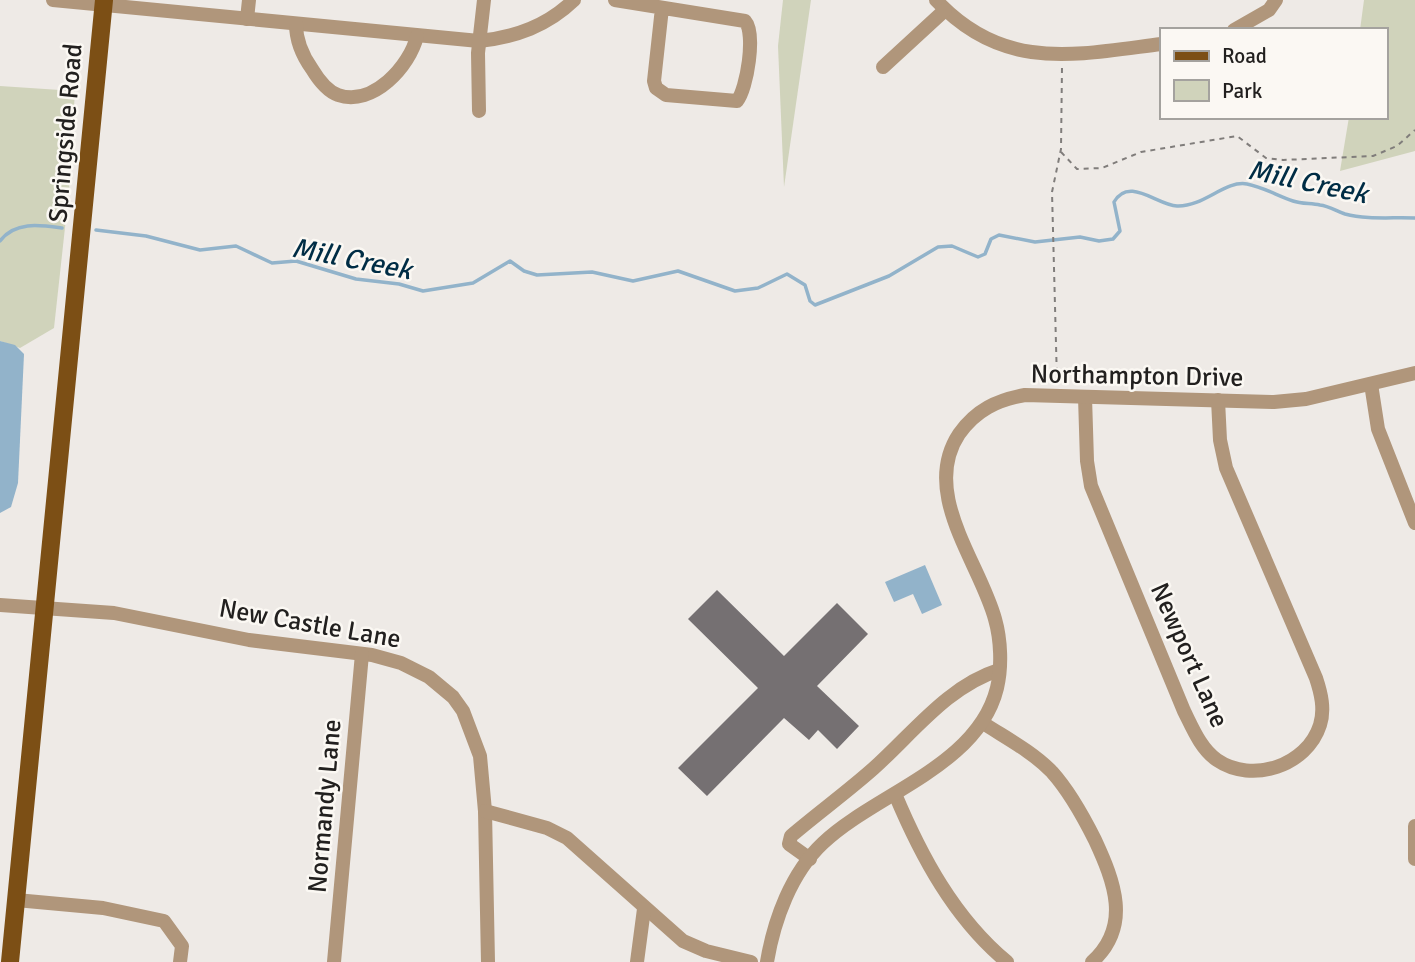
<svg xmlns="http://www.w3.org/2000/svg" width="1415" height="962" viewBox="0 0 1415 962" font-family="Signika,sans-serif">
<rect width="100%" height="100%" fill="#eeeae6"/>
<!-- green -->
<g fill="#d0d3bb">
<polygon points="783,0 811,0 784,187 778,46"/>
<polygon points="1364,0 1415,0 1415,151 1340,171 1349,117 1385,117 1385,30 1360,30"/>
<polygon points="0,86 75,91 69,191 54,328 20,348 0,341"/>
</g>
<!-- water -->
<g fill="#92b3ca">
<polygon points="0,341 15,345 24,354 18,483 11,507 0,513"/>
<polygon points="925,565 942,605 922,614 913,594 894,602 885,582"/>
</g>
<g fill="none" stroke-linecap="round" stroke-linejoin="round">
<!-- stream -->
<g stroke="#92b3ca" stroke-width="3.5">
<path d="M96 230 146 236 200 250 236 246 272 263 296 261 356 279 399 284 423 291 473 283 510 261 524 271 537 275 592 272 633 281 678 271 735 291 758 288 787 274 805 285 810 301 815 305 889 276 938 247 952 246 978 257 985 254 991 239 999 235 1035 242 1080 237 1099 241 1113 239 1120 231 1114 202C1129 176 1157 205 1177 206 1204 207 1225 180 1247 184 1263 187 1278 196 1293 201 1302 204 1311 203 1320 205 1329 206 1336 211 1345 214 1367 220 1392 217 1415 218"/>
<path d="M0 241C15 221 40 225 62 228"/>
</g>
</g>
<!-- building -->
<polygon fill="#757072" points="717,590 784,656 837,603 868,634 817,686 859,726 837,749 818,730 809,740 784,718 707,796 678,768 758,688 688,619"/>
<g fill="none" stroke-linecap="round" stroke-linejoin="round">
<!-- path -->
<g stroke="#807d7b" stroke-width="2" stroke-dasharray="5 5" stroke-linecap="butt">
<polyline points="1061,152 1077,169 1102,168 1141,152 1237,136 1266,158 1283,160 1373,156 1397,146 1415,130"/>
<polyline points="1057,382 1052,192 1061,149 1062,67"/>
</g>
<!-- minor -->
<g stroke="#b0967b" stroke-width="14">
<path d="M53 0 479 41C516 37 547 26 574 0"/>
<path d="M615 0 745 21C756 33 747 89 737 101L666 95 656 88 654 81 662 8"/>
<path d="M936 0C1003 72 1074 55 1161 44"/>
<polyline points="247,19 249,0"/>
<path d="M296 24C296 41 302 55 312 69 318 79 327 91 338 95 373 107 410 66 417 36"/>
<polyline points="1234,30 1269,10 1276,0"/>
<polyline points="883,67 945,10"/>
<polyline points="479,111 478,53 484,0"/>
<polyline points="1371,384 1378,429 1415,523"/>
<path d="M1085 397 1087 461 1091 486 1184 711C1193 729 1201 749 1217 760 1252 784 1307 766 1320 725 1325 709 1321 693 1316 678L1226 468 1220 440 1218 400"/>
<polyline points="0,605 114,613 249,640 372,655 401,663 429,677 453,697 463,711 480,756 485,811 488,962"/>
<path d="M983 723C1006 738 1033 752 1052 772 1070 792 1083 816 1095 840 1114 881 1132 926 1092 962"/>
<path d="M895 794C921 856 954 918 1007 962"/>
<polyline points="485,811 547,828 567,838 683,941 706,951 751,962"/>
<polyline points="1415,826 1415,859"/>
<path d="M810 859 789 844 791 836C818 813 847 792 874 768 913 733 948 686 999 670"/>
<polyline points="16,900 103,908 164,921 182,946 180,962"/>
<polyline points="334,962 362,654"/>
<polyline points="637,962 644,909"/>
<path d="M767 962C774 920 791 873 823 843 876 793 978 766 997 688 1002 667 1001 640 995 619 980 563 920 493 959 434 976 410 997 400 1025 395L1274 402 1306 399 1415 373"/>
</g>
<!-- major -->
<polyline stroke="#7c4f15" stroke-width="18" points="10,962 104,0"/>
</g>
<g text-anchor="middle" stroke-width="5" stroke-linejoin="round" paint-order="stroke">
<!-- street labels -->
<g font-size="26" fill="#22201f" stroke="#fbf8f3">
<text transform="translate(65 133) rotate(-85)" y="9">Springside Road</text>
<text transform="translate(1137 375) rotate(1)" y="9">Northampton Drive</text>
<text transform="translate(310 623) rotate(10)" y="9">New Castle Lane</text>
<text transform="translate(1190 655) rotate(66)" y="9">Newport Lane</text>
<text transform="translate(324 806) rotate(-85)" y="9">Normandy Lane</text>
</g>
<!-- water labels -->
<g font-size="28" font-style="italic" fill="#002d45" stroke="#fbf8f3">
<text transform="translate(1308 181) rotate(12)" y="10">Mill Creek</text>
<text transform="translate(352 258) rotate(11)" y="10">Mill Creek</text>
</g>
</g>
<!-- legend -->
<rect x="1160" y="28" width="228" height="91" fill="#fbf8f3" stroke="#a4a29e" stroke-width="2"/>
<rect x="1174" y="51" width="35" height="10" fill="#7c4f15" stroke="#a4a29e" stroke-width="2"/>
<text x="1222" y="63" font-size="21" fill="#22201f">Road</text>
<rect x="1174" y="80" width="35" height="21" fill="#d0d3bb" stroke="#a4a29e" stroke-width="2"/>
<text x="1222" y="98" font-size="21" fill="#22201f">Park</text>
</svg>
